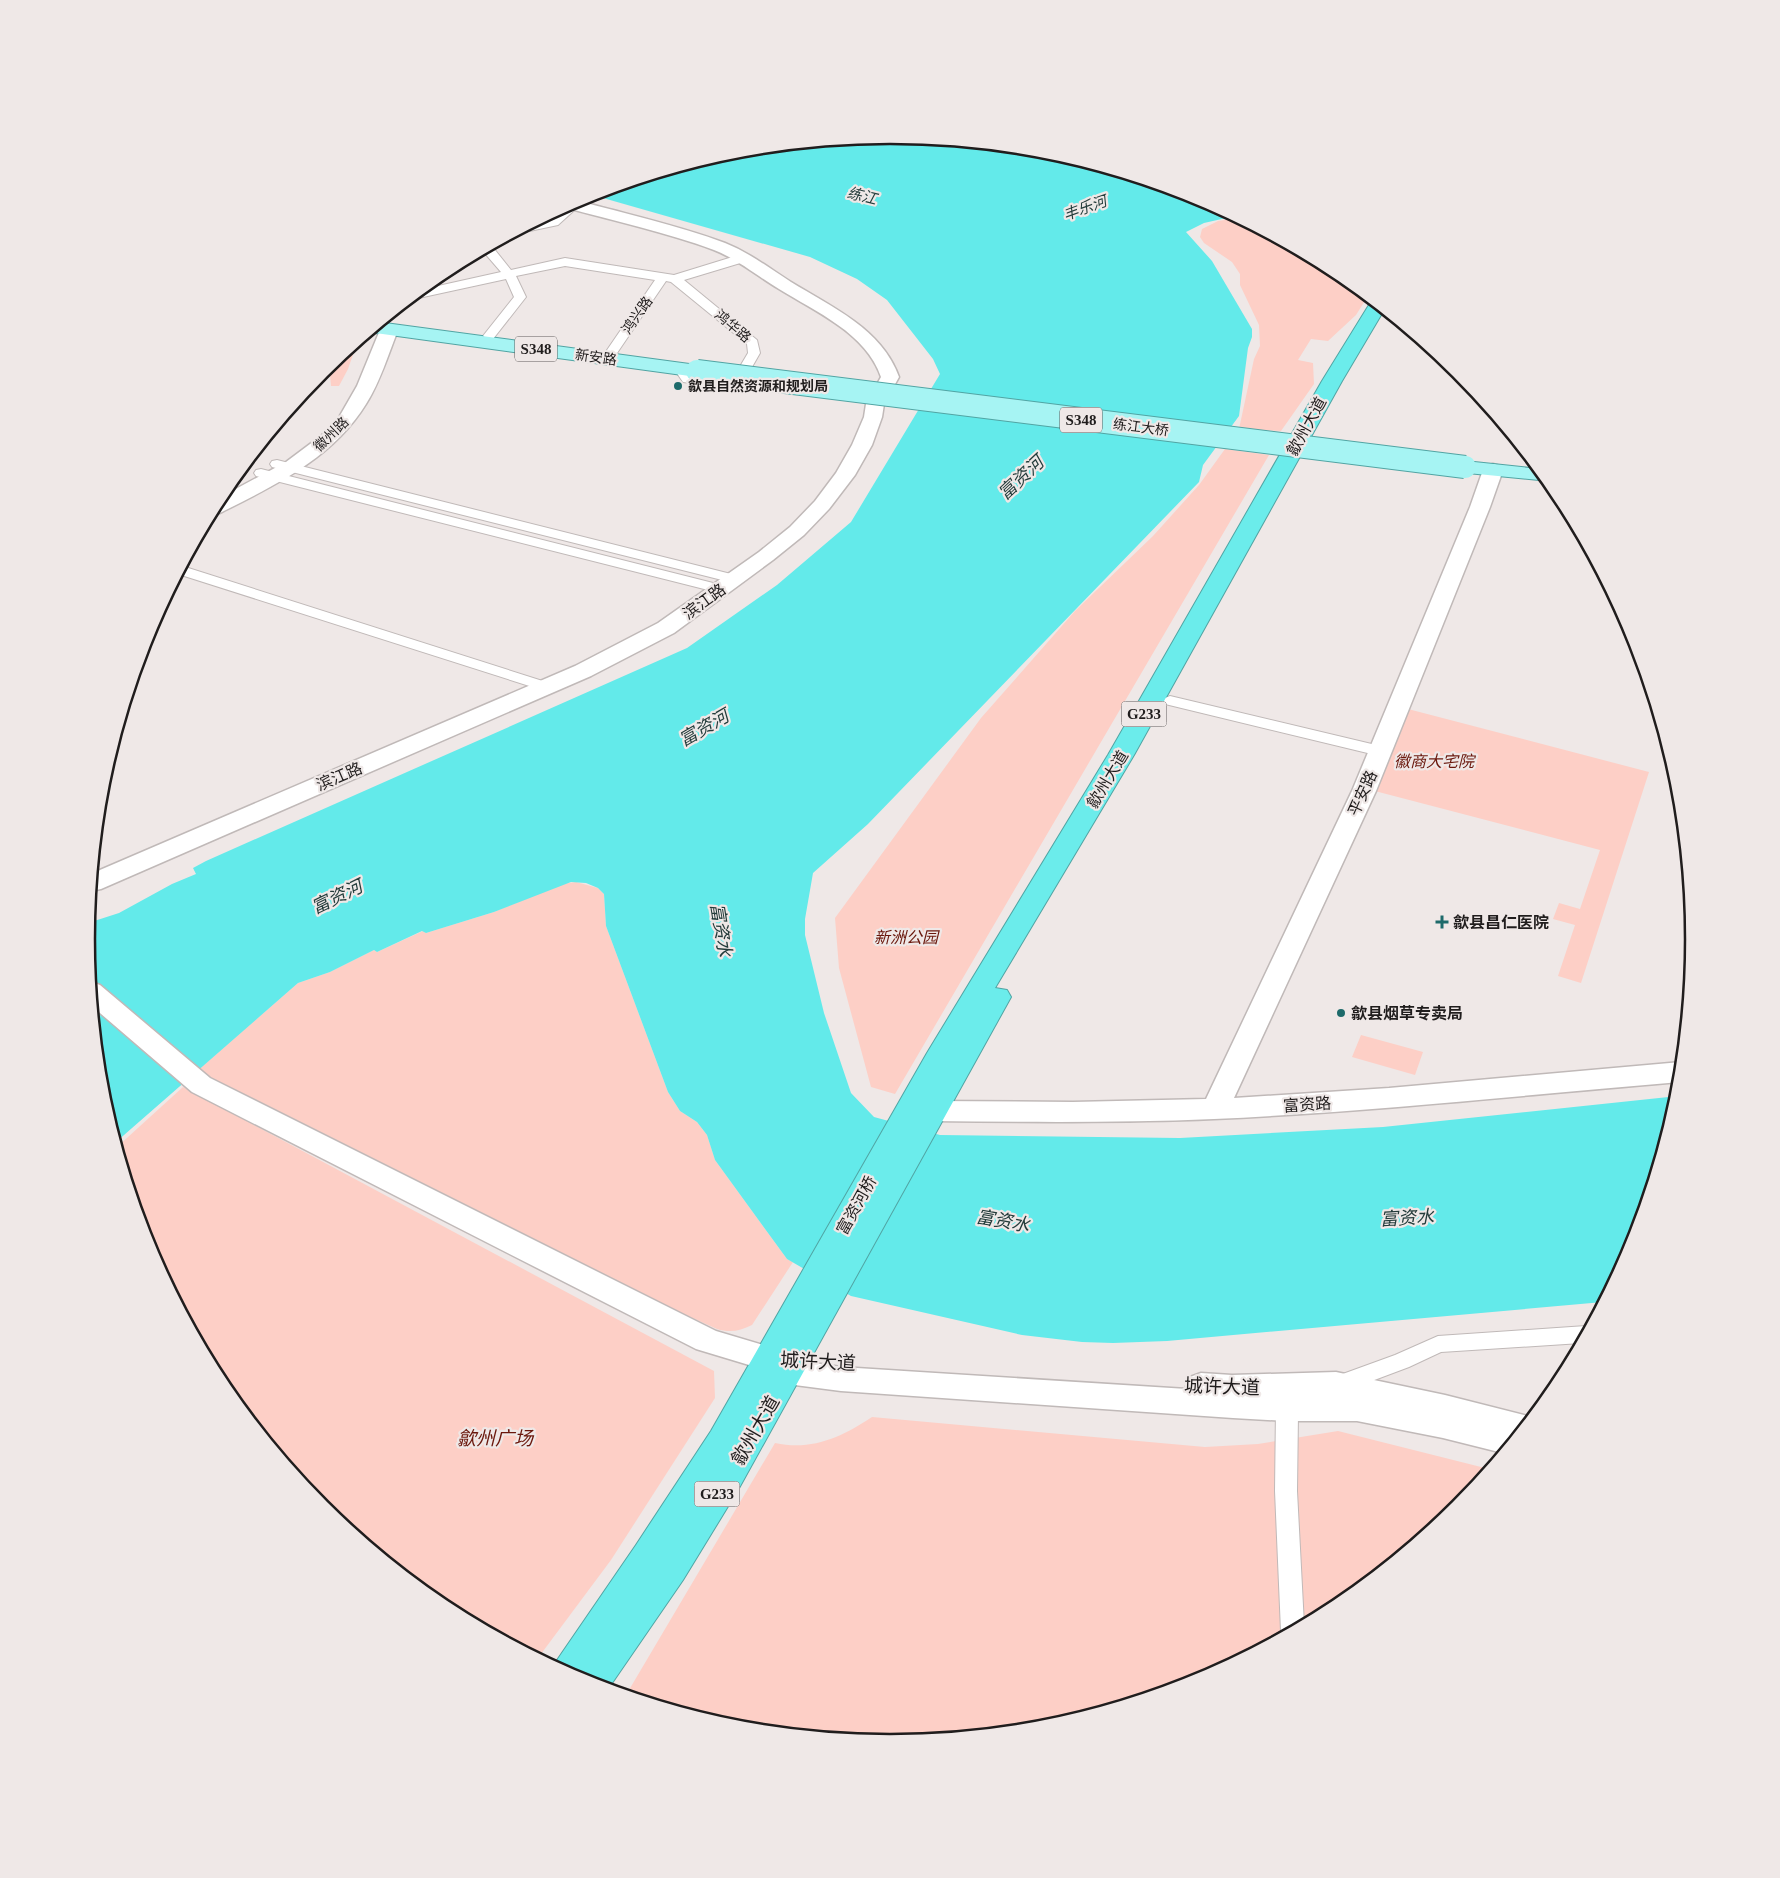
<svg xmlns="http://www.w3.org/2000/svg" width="1780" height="1878" viewBox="0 0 1780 1878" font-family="'Times New Roman','Noto Sans SC',serif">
<rect width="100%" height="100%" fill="#efe8e7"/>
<!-- green -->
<g fill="#fdcfc6">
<polygon points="1238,218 1337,271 1368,296 1356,315 1328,341 1311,339 1298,360 1313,363 1314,384 1281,431 1239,429 1254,359 1260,346 1259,325 1240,285 1240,274 1232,262 1204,243 1200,237 1202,229 1218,221"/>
<polygon points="358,340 348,369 339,386 331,386 329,364"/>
<polygon points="1225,449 1269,455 895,1094 871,1087 839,968 835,918 981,718 1075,611 1153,536 1199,485"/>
<polygon points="1408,709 1649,772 1581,983 1558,976 1575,925 1553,919 1559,903 1580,909 1600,850 1371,790"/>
<path d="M576 882 598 888 604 894 606 926 668 1092 680 1111 697 1122 707 1135 715 1160 787 1259 793 1262 752 1325C740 1331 730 1333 717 1329L561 1259 206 1080 198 1070 298 983 330 972 374 950 377 952 423 931 426 933 494 912 561 884Z"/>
<polygon points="1361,1035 1423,1052 1415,1075 1352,1057"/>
<polygon points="183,1087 714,1371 715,1398 611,1560 538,1658 443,1607 321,1507 222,1385 147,1246 117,1147"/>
<path d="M872 1417 1205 1447 1258 1444 1338 1431 1489 1469 1458 1508 1336 1607 1197 1682 1047 1727 890 1743 733 1727 626 1695 775 1443C812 1451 842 1437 872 1417Z"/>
</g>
<!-- water -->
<polygon fill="#63eaea" points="879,136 902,140 1047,151 1198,197 1235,216 1204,223 1186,232 1212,261 1252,329 1252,337 1248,348 1239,416 1203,465 1199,482 868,824 813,873 805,919 805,935 824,1013 851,1093 874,1117 940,1135 1180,1138 1383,1127 1678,1096 1632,1247 1603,1302 1167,1341 1113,1343 1082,1342 1022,1335 851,1296 787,1259 715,1160 707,1135 697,1122 680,1111 668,1092 606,926 604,894 598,888 586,883 571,882 494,912 426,933 422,931 377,952 374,950 330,972 298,983 116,1142 102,1096 86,939 88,923 119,913 172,884 196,874 193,868 206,861 687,648 777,585 851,522 940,374 933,359 887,300 857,279 810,257 589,194 733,151"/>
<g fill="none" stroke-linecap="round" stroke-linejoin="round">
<defs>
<g id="street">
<polygon points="572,202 578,203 580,205 558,225 520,233 516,232 530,224 550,220"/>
<polygon points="491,245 511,270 565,258 674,275 739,255 747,255 749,258 747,261 684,280 757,340 760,353 740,388 730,388 729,385 748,353 747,344 671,282 666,281 615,356 611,357 605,353 655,280 565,266 516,276 526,297 493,339 489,340 483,336 514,297 506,279 414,299 411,298 420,290 501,272 482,250"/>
<polygon points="680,365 685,366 692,376 714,378 720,382 714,386 683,382 674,369"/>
<polygon points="277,460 739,576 741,579 739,582 734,583 272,467 270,464 272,461"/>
<polygon points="261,469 725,586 727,589 725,592 720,593 256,476 254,473 256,470"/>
<polygon points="182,566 552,684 555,687 552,690 542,690 178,574"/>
<polygon points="1170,696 1380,746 1386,748 1388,751 1386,754 1380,756 1165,704 1162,701 1165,698"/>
<polygon points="1586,1326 1590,1327 1581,1343 1441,1352 1409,1367 1337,1394 1329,1391 1326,1385 1329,1379 1395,1355 1438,1336"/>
<polygon points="1295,1395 1303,1398 1306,1404 1303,1410 1298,1413 1297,1491 1304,1625 1283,1636 1281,1631 1275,1491 1276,1408 1279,1402"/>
</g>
<g id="secondary">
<path d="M576 200C625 214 678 225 725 243 750 253 769 268 791 282 832 307 882 329 899 377L884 404 882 417 872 445 855 475 829 509 804 535 773 560 674 633 591 676 101 889 91 891 93 873 575 666 658 623 759 552 790 527 815 501 836 473 852 445 864 417 866 404 881 377C866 333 816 312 779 289 757 276 739 260 714 250 666 232 613 221 564 207Z"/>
<path d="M389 325 395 326 398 330C388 355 380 382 366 404 332 459 275 485 220 513L210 514 219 498 286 462 322 435 338 419 357 386 380 330 383 326Z"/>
<path d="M1493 464 1500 466 1503 470 1490 507 1376 791 1234 1098 1389 1088 1681 1062 1680 1082C1524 1095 1369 1112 1214 1119 1120 1123 1025 1122 931 1121L921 1118 917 1111 921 1104 931 1101 1073 1102 1206 1099 1352 791 1470 507 1483 470 1486 466Z"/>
<polygon points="91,982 100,985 210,1078 716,1331 780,1350 794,1360 841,1367 1187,1389 1186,1386 1190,1377 1201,1373 1232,1375 1336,1372 1445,1395 1532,1417 1503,1453 1443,1438 1357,1421 1287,1421 1233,1418 841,1391 787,1384 776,1381 759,1368 696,1349 192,1092 93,1007"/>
</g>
<g id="primary">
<polygon points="382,321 385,323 697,365 704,367 707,371 704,375 697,377 368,332"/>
<polygon points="1465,461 1539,469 1549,481 1457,472 1454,467 1457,462"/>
</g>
<polygon id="highway" points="1372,300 1384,310 1342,381 1134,755 995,988 1007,990 1011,997 738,1490 683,1580 608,1689 582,1681 553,1666 636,1545 711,1431 927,1053 1108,755 1322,381"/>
</defs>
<!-- street casing -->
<use href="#street" stroke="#c0b9b8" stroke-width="2"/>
<!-- secondary casing -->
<use href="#secondary" stroke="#c0b9b8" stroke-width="3"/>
<!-- primary casing -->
<use href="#primary" stroke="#51a4a3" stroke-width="2"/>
<!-- highway casing -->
<use href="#highway" stroke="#51a4a3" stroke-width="2"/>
<!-- street -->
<use href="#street" fill="#fff" fill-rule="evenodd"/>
<!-- secondary -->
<use href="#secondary" fill="#fff" fill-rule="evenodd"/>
<!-- primary -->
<use href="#primary" fill="#a6f4f3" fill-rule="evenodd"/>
<!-- highway -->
<use href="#highway" fill="#6beceb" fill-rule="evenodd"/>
<defs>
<polyline id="primary-bridge" points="697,371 1465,467"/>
</defs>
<!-- primary-bridge casing -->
<use href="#primary-bridge" stroke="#51a4a3" stroke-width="24" stroke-linecap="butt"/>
<!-- primary-bridge -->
<use href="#primary-bridge" stroke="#a6f4f3" stroke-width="22"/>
</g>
<!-- markers -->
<g fill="#1d6a6a" stroke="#efe8e7" stroke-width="2">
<circle cx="678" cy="386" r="5"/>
<path d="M1439.5 914.5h5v5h5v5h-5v5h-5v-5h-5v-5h5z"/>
<circle cx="1341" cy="1013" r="5"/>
</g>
<g text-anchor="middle" stroke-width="4.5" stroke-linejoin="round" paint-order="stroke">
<!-- far-street labels -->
<g font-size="14" fill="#201d1d" stroke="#efe8e7">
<text transform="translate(637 315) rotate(-55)" y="5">鸿兴路</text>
<text transform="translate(733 326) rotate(40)" y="5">鸿华路</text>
<text transform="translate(596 357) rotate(8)" y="5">新安路</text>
<text transform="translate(1141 427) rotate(7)" y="5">练江大桥</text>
<text transform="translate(331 434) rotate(-44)" y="5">徽州路</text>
</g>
<!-- far-poi labels -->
<g font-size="14" font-weight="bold" fill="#201d1d" stroke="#efe8e7" text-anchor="start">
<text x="688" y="391">歙县自然资源和规划局</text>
</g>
<!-- far-water labels -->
<g font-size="15" font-style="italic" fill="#243c3b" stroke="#efe8e7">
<text transform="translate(862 196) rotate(14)" y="5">练江</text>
<text transform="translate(1085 208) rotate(-20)" y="5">丰乐河</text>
</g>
<!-- shield labels -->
<g fill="#efe8e7" stroke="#5e5a5a" stroke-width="1">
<rect x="515" y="336.5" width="42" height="25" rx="4"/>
<rect x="1060" y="407.5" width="42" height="25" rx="4"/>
<rect x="1121.5" y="701.5" width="45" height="25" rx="4"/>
<rect x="694.5" y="1481.5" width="45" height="25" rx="4"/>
</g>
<g font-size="15" font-weight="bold" fill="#201d1d">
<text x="536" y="354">S348</text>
<text x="1081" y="425">S348</text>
<text x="1144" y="719">G233</text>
<text x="717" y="1499">G233</text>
</g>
<!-- street labels -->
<g font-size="16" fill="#201d1d" stroke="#efe8e7">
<text transform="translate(1306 426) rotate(-61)" y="6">歙州大道</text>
<text transform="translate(704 601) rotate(-36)" y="6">滨江路</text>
<text transform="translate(339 776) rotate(-23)" y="6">滨江路</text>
<text transform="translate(1107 779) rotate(-59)" y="6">歙州大道</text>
<text transform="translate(1362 793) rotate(-66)" y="6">平安路</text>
<text transform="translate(1307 1104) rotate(-4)" y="6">富资路</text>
<text transform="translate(856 1205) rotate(-61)" y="6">富资河桥</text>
</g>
<!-- park labels -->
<g font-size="16" font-style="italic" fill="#6a170c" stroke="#efe8e7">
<text x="1434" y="767">徽商大宅院</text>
<text x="906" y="943">新洲公园</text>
</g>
<!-- poi labels -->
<g font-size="16" font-weight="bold" fill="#201d1d" stroke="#efe8e7" text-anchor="start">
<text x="1453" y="928">歙县昌仁医院</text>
<text x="1351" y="1019">歙县烟草专卖局</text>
</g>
<!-- water labels -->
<g font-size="18" font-style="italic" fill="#243c3b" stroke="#efe8e7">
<text transform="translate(1021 478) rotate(-43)" y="6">富资河</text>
<text transform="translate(704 728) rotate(-30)" y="6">富资河</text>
<text transform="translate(337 897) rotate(-26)" y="6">富资河</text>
<text transform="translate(721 930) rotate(81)" y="6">富资水</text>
<text transform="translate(1407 1218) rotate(-3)" y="6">富资水</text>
<text transform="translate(1003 1221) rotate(10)" y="6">富资水</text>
</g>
<!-- near-street labels -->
<g font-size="19" fill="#201d1d" stroke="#efe8e7">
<text transform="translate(818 1361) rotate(3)" y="7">城许大道</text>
<text transform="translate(1222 1386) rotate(2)" y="7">城许大道</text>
<text transform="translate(755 1430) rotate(-60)" y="7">歙州大道</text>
</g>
<!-- near-park labels -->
<g font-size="19" font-style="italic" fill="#6a170c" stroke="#efe8e7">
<text x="495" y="1445">歙州广场</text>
</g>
</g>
<!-- crop -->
<path d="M0 0H1780V1878H0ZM95 939a795 795 0 1 1 1590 0a795 795 0 1 1-1590 0Z" fill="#efe8e7" fill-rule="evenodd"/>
<path fill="none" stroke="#201d1d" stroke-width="2.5" d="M95 939a795 795 0 1 1 1590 0a795 795 0 1 1-1590 0Z"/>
</svg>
